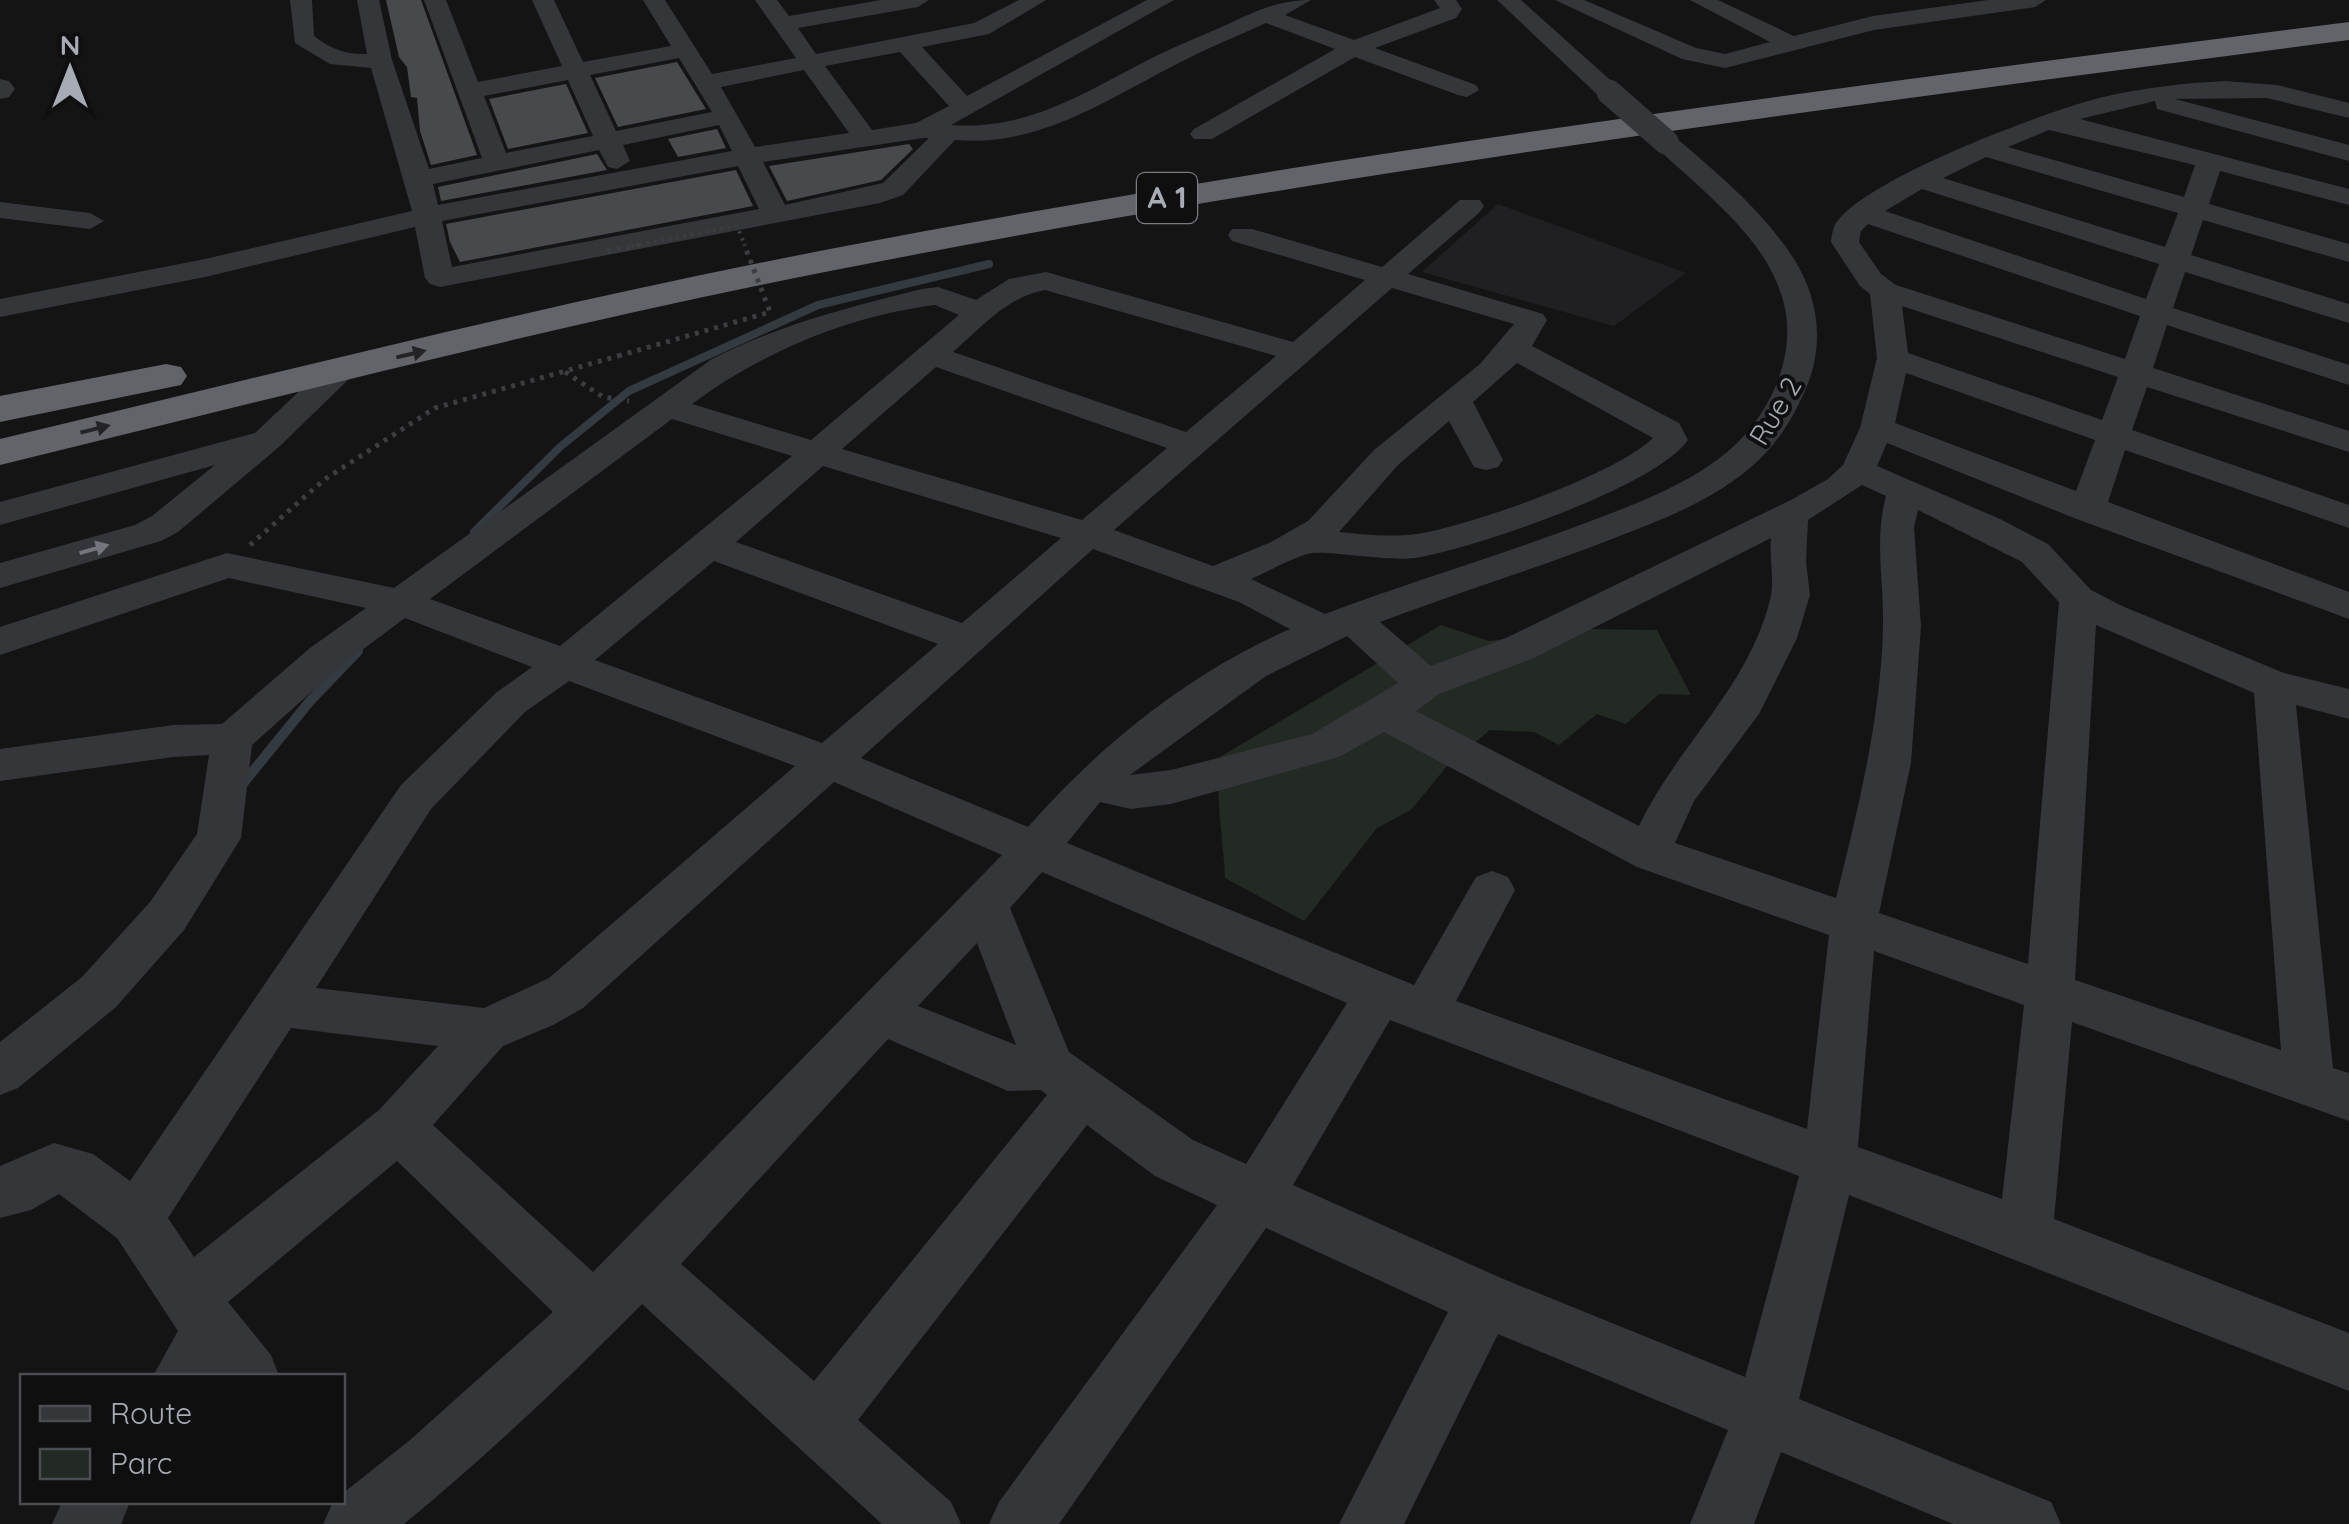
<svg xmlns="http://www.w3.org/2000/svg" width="2349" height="1524" viewBox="0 0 2349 1524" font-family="Quicksand,sans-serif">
<rect width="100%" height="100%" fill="#141415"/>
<!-- built -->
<polygon fill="#202022" points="1498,204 1686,273 1614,326 1422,272"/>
<!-- green -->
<path fill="#232923" d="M1441 625 1489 641 1584 629 1657 630 1691 695 1659 694 1626 724 1597 714 1559 745 1534 732 1490 730 1447 766 1411 810 1377 828 1304 921 1225 878C1223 836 1215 797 1220 757Z"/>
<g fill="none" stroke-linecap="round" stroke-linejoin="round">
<!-- stream-far1 -->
<polyline stroke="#333a40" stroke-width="8" points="474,532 560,447 629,391 818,305 989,264"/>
<!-- stream -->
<polyline stroke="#333a40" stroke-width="10" points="241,786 310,701 358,651"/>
</g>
<!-- building -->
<g fill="#48494d">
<polygon points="386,0 421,0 477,155 431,165 420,131 417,98 411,97 407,67 399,57"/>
<polygon points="677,62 706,109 618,127 595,78"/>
<polygon points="566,84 588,133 508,149 489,99"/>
<polygon points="717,129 726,148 678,157 668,139"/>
<polygon points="909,144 913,149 881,180 787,201 769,166"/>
<polygon points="597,154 607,170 441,201 438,187"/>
<polygon points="736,170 753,206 460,262 450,242 446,224"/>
</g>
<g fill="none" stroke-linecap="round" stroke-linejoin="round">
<!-- path -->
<g stroke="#3b3d41" stroke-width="5" stroke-dasharray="4 6" stroke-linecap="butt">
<polyline points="565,372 603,397 629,401"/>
<polyline points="250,545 325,479 435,408 618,356"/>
</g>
<!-- minor -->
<g fill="#35363a" fill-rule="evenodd">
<path d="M290 0H312L314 36C331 49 346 55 367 54L357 0H379L392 60 429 169 482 158 424 0H446L478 82 562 66 532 0H554L583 62 671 46 643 0H665L712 74 796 58 755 0H777L789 16 881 0H929L918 7 798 28 816 54 974 23 1019 0H1046L989 34 922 47 967 96 1147 0H1174L951 125C1032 131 1091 88 1160 54 1181 44 1203 35 1224 26 1254 12 1277 0 1311 0L1285 15 1354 40 1440 8 1434 0H1456L1462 9 1456 18 1375 48 1476 85 1479 90 1467 97 1458 95 1355 57 1212 139H1194L1190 134 1194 129 1335 49 1266 23C1235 37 1203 50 1173 66 1103 102 1038 147 955 140L903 195 880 203 440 287 430 284 425 278 415 227 205 277 0 317V299L205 259 412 211 371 68 330 64 295 43ZM900 52 949 106 916 123 872 130 825 66ZM679 58 712 112 616 131 590 75ZM804 70 849 133 755 147 721 87ZM568 80 593 136 506 153 484 96ZM719 125 732 151 438 205 433 184 599 150 608 167 617 169 630 161 623 145ZM923 138H929L883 183 785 205 763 162ZM738 166 759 209 452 267 442 221Z"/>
<polygon points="1497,0 1521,0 1618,87 1621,92 1618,97 1600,97"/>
<polygon points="1555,0 1584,0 1696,48 1725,54 1770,42 1690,0 1718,0 1794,36 1873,16 1988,0 2046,0 2035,7 1874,30 1725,68 1682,59"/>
<polygon points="0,79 9,81 15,89 9,97 0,99"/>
<path d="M2225 81 2277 85 2349 103V118L2267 98 2175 99 2349 145V161L2157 109 2155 101 2080 119 2349 189V205L2220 171 2209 204 2349 244V262L2203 220 2191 255 2349 304V323L2185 272 2173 308 2349 365V385L2167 325 2153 368 2349 431V452L2147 387 2132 430 2349 505V528L2125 450 2108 502 2349 592V619L2074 518 1887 443 1877 466 2000 519 2048 544 2091 590 2122 606 2284 673 2349 689V719L2296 705 2333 1068 2349 1073V1121L2072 1022 2054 1219 2349 1333V1391L1849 1195 1799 1399 2051 1502 2061 1524H1953L1781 1452 1754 1524H1690L1728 1430 1498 1334 1404 1524H1339L1448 1312 1266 1228 1059 1524H989L999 1502 1217 1205 1155 1176 1087 1125 858 1420 951 1502 961 1524H882L642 1304C567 1380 488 1455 404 1524H323L333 1502H342V1494L410 1440 553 1312 397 1161 228 1302 271 1355 279 1376H153L178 1331 117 1238 59 1194 31 1210 0 1218V1166L54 1143 93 1154 130 1181 401 785 497 692 532 667 405 618 338 668 252 745 241 838 184 930 116 1007 18 1088 0 1095V1042L82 977 150 902 197 834 209 755 173 757 0 781V749L173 725 222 724 310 648 366 608 229 578 0 655V627L227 553 394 588 712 359C778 325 850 307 922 289L938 287 976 300 1009 279 1046 272 1293 342 1365 280 1232 241 1228 235 1232 229H1252L1382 267 1460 200H1480L1484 206 1480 212 1408 274 1543 314 1547 320 1532 346 1679 423 1688 440C1655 487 1473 549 1415 558 1386 562 1324 549 1307 554 1288 560 1269 571 1251 579L1325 614C1410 582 1498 556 1583 524 1633 505 1684 487 1726 453 1771 416 1802 349 1780 291 1764 245 1726 211 1691 179 1679 167 1663 156 1653 142L1657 137H1675C1717 173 1761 209 1792 256 1818 295 1825 342 1807 386 1794 417 1777 445 1751 467 1713 500 1664 519 1617 537 1539 568 1458 592 1380 622L1431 666 1506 638 1791 500 1828 479 1843 465 1860 428 1877 358 1870 294 1860 286 1831 242C1831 239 1833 229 1834 227 1855 182 2052 109 2103 97 2143 88 2183 83 2225 81ZM2049 130 2195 165 2184 197 2008 147ZM1986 157 2178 213 2165 247 1943 178ZM1922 189 2159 264 2146 299 1885 211ZM1868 224 2140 316 2125 359 1896 285 1881 274 1859 242 1861 231ZM1392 288 1514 324 1480 364 1374 450 1308 521 1271 542 1213 566 1114 530ZM1045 290 1276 356 1186 432 953 352C981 328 1008 296 1045 290ZM935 305 959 315 811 440 692 404C762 352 848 316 935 305ZM1902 306 2118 377 2102 420 1908 353ZM1517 363 1653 438C1617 474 1469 526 1417 534 1391 537 1365 535 1339 532L1398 465 1449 421 1474 467 1486 470 1498 467 1503 460 1473 402ZM936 367 1167 448 1082 520 842 449ZM1906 373 2095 440 2076 491 1895 423ZM672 419 792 456 560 646 430 599ZM823 466 1061 538 962 623 736 542ZM1862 485 1886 496C1874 540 1884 581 1883 626 1881 718 1858 809 1836 898L1675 843 1694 801 1759 714 1797 638 1810 595 1806 562 1808 520ZM1918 510 2022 562 2059 602 2028 964 1879 913 1911 763 1921 626 1914 527ZM1771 538C1769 558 1775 582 1770 600 1748 688 1677 746 1639 826L1416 711 1439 694 1534 658ZM1093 549 1239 602 1290 629C1189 673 1100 745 1028 827L861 758ZM714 561 938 644 822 743 595 660ZM2096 625 2254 693 2281 1050 2075 980ZM1347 636 1398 683 1312 734 1171 770 1130 775 1266 676ZM569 681 795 766 549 978 484 1008 316 988 431 809 525 712ZM1384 732 1637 867 1829 935 1807 1129 1456 1001 1515 890 1508 877 1492 871 1476 877 1414 985 1067 843 1100 802 1131 809 1171 804 1339 757ZM834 782 1002 855 593 1272 433 1125 503 1046 553 1025 583 1008ZM1042 872 1347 1003 1246 1164 1193 1140 1069 1052 1010 908ZM977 943 1016 1045 918 1006ZM1874 951 2024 1005 2002 1199 1858 1147ZM1390 1020 1799 1176 1745 1377 1501 1278 1293 1185ZM291 1028 438 1046 379 1110 194 1257 168 1218ZM888 1039 1008 1091 1041 1090 1047 1095 814 1381 681 1264Z"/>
<polygon points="0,202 90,213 104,221 90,229 0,218"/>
<polygon points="340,360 351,363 356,370 351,377 280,446 178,532 161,541 0,588 0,563 135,525 152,516 215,465 0,525 0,502 255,433 329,363"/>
<polygon points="62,1502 130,1502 121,1524 52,1524"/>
</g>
<!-- highway -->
<g fill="#62646a" fill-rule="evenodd">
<path d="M2349 22V40C1841 106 1333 172 830 271 551 326 276 398 0 465V439C276 373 551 303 830 249 1333 152 1841 87 2349 22Z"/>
<polygon points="166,364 181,367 187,376 181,385 0,422 0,396"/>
</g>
<!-- path-bridge-far1 -->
<polyline stroke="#3b3d41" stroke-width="4" stroke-dasharray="2.5 5" stroke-linecap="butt" points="632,246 737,226 745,246"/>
<!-- path-bridge -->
<g stroke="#3b3d41" stroke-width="5" stroke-dasharray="4 6" stroke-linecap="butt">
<polyline points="607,251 645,244"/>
<polyline points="618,356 770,312 744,244"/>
</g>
<!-- minor-bridge -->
<polyline stroke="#35363a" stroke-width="25" points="1609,92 1666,142"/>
</g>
<!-- one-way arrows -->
<defs><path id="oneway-solid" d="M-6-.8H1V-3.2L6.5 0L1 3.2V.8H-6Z" transform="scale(2.5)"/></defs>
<g fill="#242426">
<use href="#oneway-solid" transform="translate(411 354) rotate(-13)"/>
<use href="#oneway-solid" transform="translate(95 429) rotate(-14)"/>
</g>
<use fill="#74767d" href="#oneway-solid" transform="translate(94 549) rotate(-16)"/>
<g text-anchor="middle" stroke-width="8" stroke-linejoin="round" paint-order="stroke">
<!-- far-street labels -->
<g font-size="28" fill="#a7abb4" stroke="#0f0f10">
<text transform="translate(1775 411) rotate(-59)" y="10">Rue 2</text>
</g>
<!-- shield labels -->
<rect fill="#0f0f10" stroke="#797c83" stroke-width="2.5" x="1137" y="173" width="60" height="50" rx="8"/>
<g font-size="30" font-weight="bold" fill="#a7abb4">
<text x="1167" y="208">A 1</text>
</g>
</g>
<!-- legend -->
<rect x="20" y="1374" width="325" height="130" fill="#0f0f10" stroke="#4c4d52" stroke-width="2.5"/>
<rect x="40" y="1406" width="50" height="15" fill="#35363a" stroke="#4c4d52" stroke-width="2.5"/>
<text x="110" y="1424" font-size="30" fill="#a7abb4">Route</text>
<rect x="40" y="1449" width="50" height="30" fill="#232923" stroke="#4c4d52" stroke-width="2.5"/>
<text x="110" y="1474" font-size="30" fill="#a7abb4">Parc</text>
<!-- north arrow -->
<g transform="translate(70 70)" stroke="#0f0f10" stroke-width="8" paint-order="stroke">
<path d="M0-8L18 38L0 25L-18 38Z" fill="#a7abb4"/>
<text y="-15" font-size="28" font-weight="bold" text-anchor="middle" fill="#a7abb4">N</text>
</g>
</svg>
